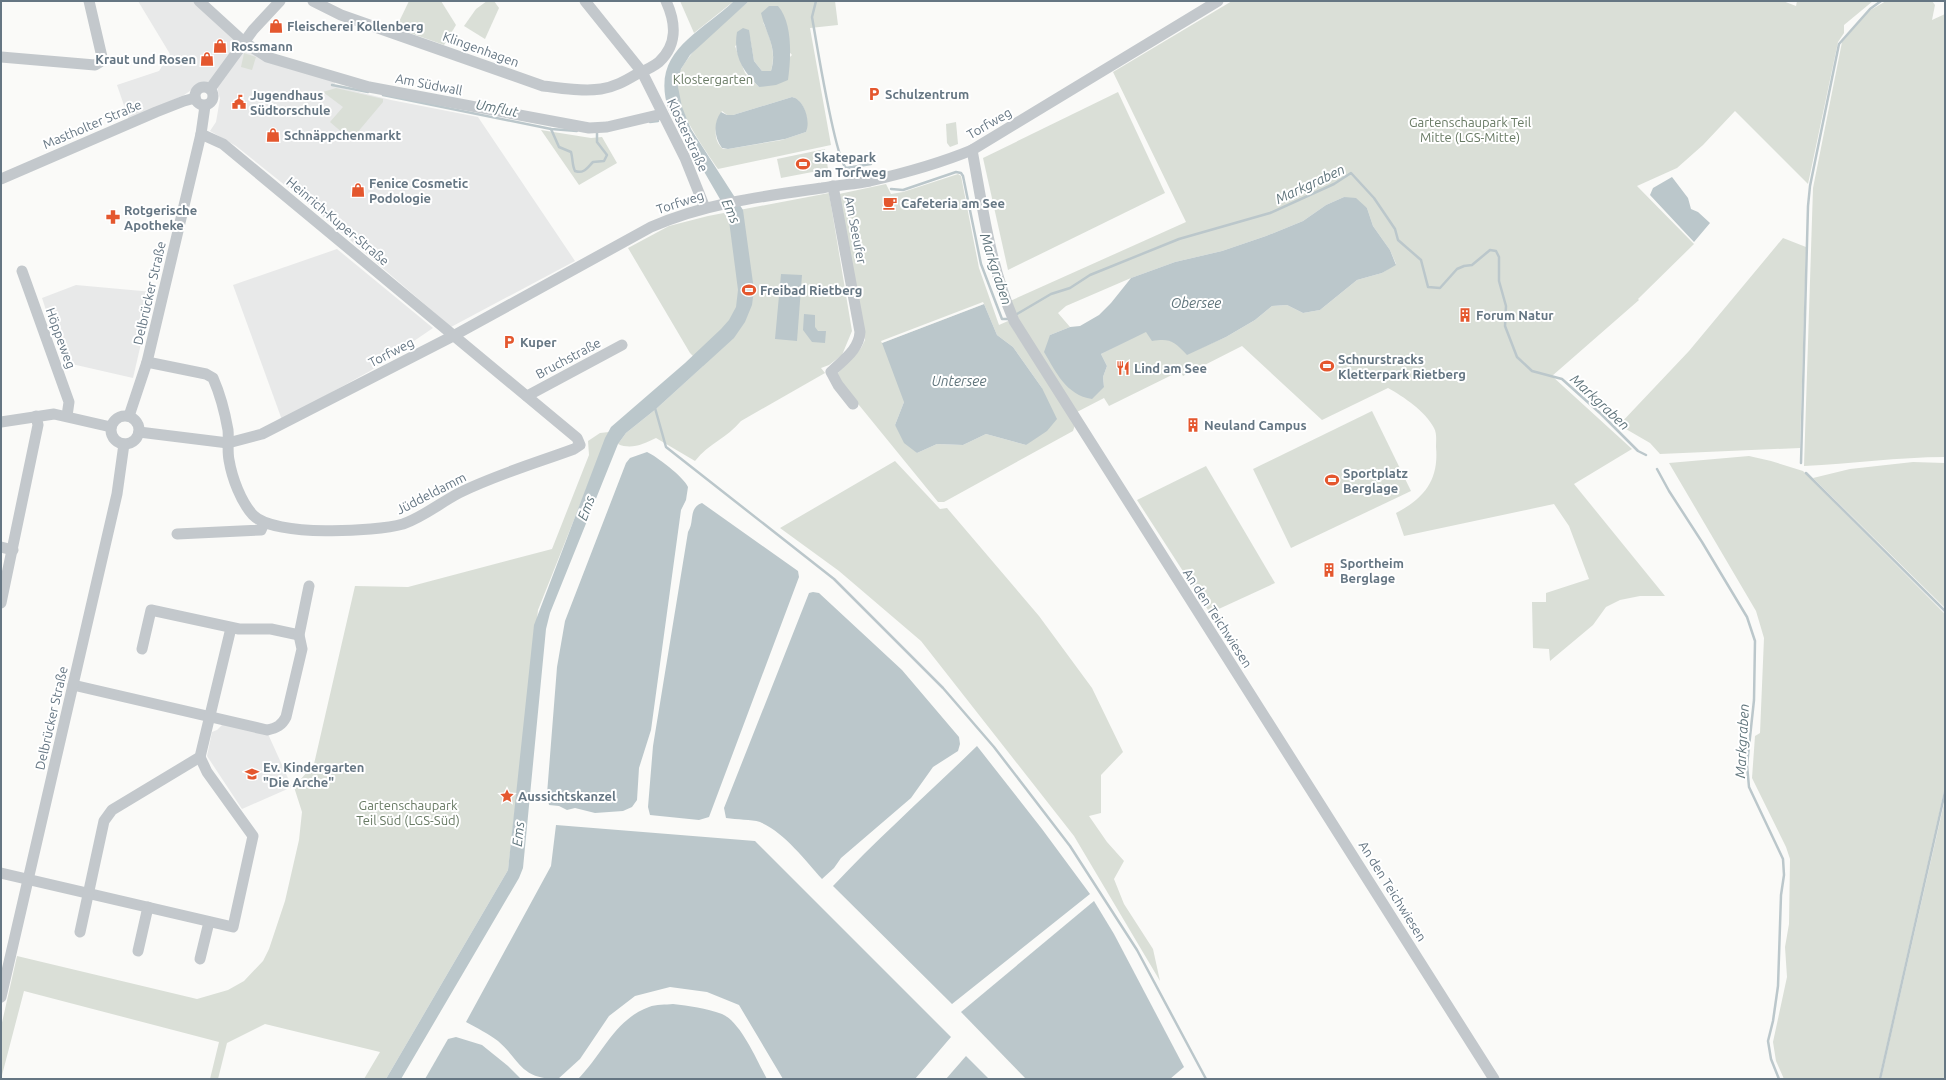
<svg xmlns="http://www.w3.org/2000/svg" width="1946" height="1080" viewBox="0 0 1946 1080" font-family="Ubuntu,sans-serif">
<rect width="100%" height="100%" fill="#fafaf8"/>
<!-- built -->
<g fill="#e8e9e9">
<polygon points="138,1 195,1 234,37 235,49 209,82 203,82 184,95 129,120 117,85 159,71 170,54"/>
<polygon points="252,51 336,80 334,86 391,100 478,117 575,261 451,327 306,202 236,146 210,131 216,122 220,99 217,87 242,52"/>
<polygon points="337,249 433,328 370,371 282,420 233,285"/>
<polygon points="76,285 153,292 133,378 63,362 42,298"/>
<polygon points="223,724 268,734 292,787 242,809 207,756 212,732 217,730"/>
</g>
<!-- green -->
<g fill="#dadfd7" fill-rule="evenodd">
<polygon points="409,1 441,1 456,25 444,45 396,28"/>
<polygon points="487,1 494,1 499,8 485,39 464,26 476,9"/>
<polygon points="680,1 734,1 694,33"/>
<path d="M749 1H835L838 25 810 28 831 145 718 169C704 148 674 108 677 81 681 54 729 19 749 1ZM763 22 792 55 759 87 745 73 735 46 750 38 754 61 762 71H771C776 53 771 39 763 22ZM792 97C805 100 809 120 806 132L782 140 728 149H723C711 139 716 122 722 111L727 115H733Z"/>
<path d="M1232 1H1783L1796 6 1797 1H1873L1844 25V33L1838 42 1808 184 1735 111 1703 145 1677 168 1637 186 1694 244 1638 299 1639 300 1552 376 1632 449 1574 484 1665 596H1640L1620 600 1606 607 1593 625 1550 661 1549 649 1533 648 1532 602H1546V593L1589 579 1569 526 1554 504 1404 536 1396 513C1425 498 1439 479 1436 447 1436 441 1437 433 1434 428 1425 411 1404 397 1388 388L1322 420 1242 346 1183 376 1180 371 1109 406 1104 398 1077 412 1020 322 1010 301 1186 222 1113 72ZM1344 197 1367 208 1373 226 1390 250 1396 264 1382 273 1357 280 1320 310 1303 313 1287 305 1272 306 1255 320 1226 337 1187 354 1176 343 1146 331 1101 354 1107 366 1103 377 1104 387 1050 335 1070 327 1058 313 1066 306 1131 278 1175 262 1222 251 1266 236 1303 221 1326 205Z"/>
<path d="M1886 1H1932L1935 5 1932 20 1945 14V457C1898 457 1851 464 1804 466L1813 188 1842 42 1869 11Z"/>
<polygon points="244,53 256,57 252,70 241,67"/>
<polygon points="336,88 383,99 383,102 351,140 330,122 343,107 323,92"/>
<polygon points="1118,92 1165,193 1008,270 983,158"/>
<polygon points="956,122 958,144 950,147 947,143 946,124"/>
<polygon points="541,130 591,138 602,137 617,163 579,185"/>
<polygon points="825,149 828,169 781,178 777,159"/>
<path d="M958 174 961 176 979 268 999 325 1008 321 1075 425 1073 431 944 502H938L841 383 837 374 861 348 865 340 839 194 886 184 891 194 903 192ZM984 304 997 335 1013 347 1042 388 1026 445 986 434 963 445 937 444 917 453 895 425 904 402Z"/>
<path d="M829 193 852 331 842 355 829 365 821 368 825 373 741 421C727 438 709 443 695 461L656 438C644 444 631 450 618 444L626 433 656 409 703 366 690 353 628 248 669 226 708 216Z"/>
<polygon points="1783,238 1806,247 1800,448 1660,454 1650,443 1619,425 1689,351"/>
<polygon points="1372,411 1411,491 1291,548 1253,469"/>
<polygon points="609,432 538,610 508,870 386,1079 364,1079 380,1052 265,1024 227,1043 218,1079 210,1079 219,1042 24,991 1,1079 1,1027 17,956 197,999 228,990 244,981 263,961 269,949 285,901 299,840 302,812 294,787 314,764 355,586 408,587 552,549 589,455 588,441 600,433"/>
<polygon points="1749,456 1771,461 1803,471 1945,614 1945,787 1879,1079 1784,1079 1776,1061 1773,1042 1787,977 1785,947 1789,924 1790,859 1786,847 1752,778 1755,736 1760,733 1764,638 1756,611 1669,463"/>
<polygon points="895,461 940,509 947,508 1039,616 1092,688 1123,752 1101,775 1101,813 1089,816 1107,842 1124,861 1114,879 1124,904 1153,949 1160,981 1074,836 921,641 839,571 780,528"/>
<polygon points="1913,462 1945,463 1945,608 1813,478 1850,469"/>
<polygon points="1206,466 1275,583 1210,613 1137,500"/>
<polygon points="1945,799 1945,1079 1881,1079"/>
</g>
<!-- water -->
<g fill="#bbc7cb">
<path d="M734 1H749L690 55 681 69 677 82 682 107 691 129 743 210 754 290 752 305 745 322 734 338 656 409 626 433 618 444 550 613 546 629 523 868 519 878 401 1079H386L508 870 534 625 605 438 611 427 685 363 721 329 729 320 736 307 738 290 728 213 669 111C649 52 698 35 734 1Z"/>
<path d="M769 6H778C793 23 791 58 788 80L776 85 759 87C742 70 733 55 737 32L743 28 749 30 754 61 762 71H771C778 47 766 35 761 13Z"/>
<path d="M792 97C804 99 811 121 806 132L785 139 728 149 722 148C714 137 713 123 721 112L727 115H733Z"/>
<polygon points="1672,177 1688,198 1691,209 1698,212 1710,223 1694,242 1650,195 1653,188"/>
<path d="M1344 197 1356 198 1367 208 1373 226 1390 250 1396 265 1382 273 1357 280 1320 310 1303 313 1287 305 1272 306 1255 320 1226 337 1187 355C1174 341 1170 338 1152 341L1146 332 1101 354 1107 366 1103 377 1104 387 1092 399C1066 395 1056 372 1044 352L1050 335 1070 327 1080 326 1099 315 1111 303 1131 278 1175 262 1222 251 1266 236 1303 221 1326 205Z"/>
<polygon points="781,274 802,275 797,341 775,339"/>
<polygon points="984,304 997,335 1013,347 1042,388 1057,419 1047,431 1026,445 986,434 963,445 937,444 917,453 904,443 895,425 904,402 882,343"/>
<polygon points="804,314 815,315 815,327 818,331 826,331 825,343 812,342 803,330"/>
<path d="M647 452C656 456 684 477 688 487L686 500 681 510 651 730 639 768 637 800 632 807 623 811 595 813 575 808 567 810 559 806 549 805 547 794 557 667 565 621 626 463 630 458Z"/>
<path d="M702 503 798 571 799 577 709 817 699 820 650 815 648 807 653 746 688 532C695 521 688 508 702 503Z"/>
<path d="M813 592 819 593 902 670 959 737 960 744 958 751 933 767 911 798 841 858 834 868 822 879C805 860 784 832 760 822 751 819 737 820 726 818L724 808 809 593Z"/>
<path d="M977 746 1042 829 1090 894 952 1004 833 886C879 837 929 793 977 746Z"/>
<path d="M556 825 755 841 951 1037 915 1079H783L739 1005 707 992 670 987 635 996 609 1016 580 1059 558 1079C520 1079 521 1061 498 1041 489 1034 477 1028 466 1022L551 866Z"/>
<polygon points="1094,901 1114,934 1184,1067 1170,1079 1026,1079 961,1012"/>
<path d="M673 1004C689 1006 706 1008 722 1014 741 1022 757 1061 767 1079H578C602 1055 615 1019 649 1007 656 1004 666 1005 673 1004Z"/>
<polygon points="456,1037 482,1045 508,1066 521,1079 425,1079 448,1039"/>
<polygon points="966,1056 989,1079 946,1079"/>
</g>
<!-- pier -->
<polygon fill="#fafaf8" points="983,302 984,304 882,343 881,341"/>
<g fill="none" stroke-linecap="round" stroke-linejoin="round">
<!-- stream -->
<g stroke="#bbc7cb" stroke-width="2.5">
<path d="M816 1 812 17C816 40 835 158 846 168L871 164"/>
<polyline points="332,85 368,92"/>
<polyline points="383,95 551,129 577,131"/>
<polyline points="650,122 658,121"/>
<path d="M551 129 559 147 571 152C573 159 572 165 575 171 584 174 587 168 593 162L604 161 607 155 597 142V133"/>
<polyline points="891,189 903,190 956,172 961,173 963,176 981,264 1002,319 1008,319"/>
<polyline points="1017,314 1051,294 1070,288 1090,275 1179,239 1270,213 1334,184 1351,173 1374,198 1395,229 1398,240 1421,260 1428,287 1440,288 1457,269 1464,266 1472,265 1490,250 1496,251 1499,257 1499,281 1506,306 1505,326 1517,357 1532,371 1562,379 1601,414 1638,451 1646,455"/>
<polyline points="655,408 666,447 834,579 943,688 994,747 1070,846 1137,950 1206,1079"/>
<polyline points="1801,463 1808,206 1810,186 1839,44 1870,9 1881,1"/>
<polyline points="1657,469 1669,491 1702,542 1747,617 1755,641 1754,700 1747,765 1749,787 1783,859 1784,875 1781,895 1778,986 1773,1021 1768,1041 1771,1059 1779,1079"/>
<polyline points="1806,473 1945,611"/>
<polyline points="1880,1079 1945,792"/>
</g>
<!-- minor -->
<g stroke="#c3c8cc" stroke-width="11">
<polyline points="199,1 244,42 267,57 369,87 589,128 607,127 662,114"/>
<path d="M313 1 341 15 543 86C562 88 582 92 601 89 615 87 625 81 637 74 644 71 653 67 659 62 678 44 676 23 666 1"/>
<polyline points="585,1 642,72 685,158 705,208"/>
<polyline points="1,57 95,65 100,62 102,57 89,1"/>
<circle cx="204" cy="96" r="9"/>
<polyline points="210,89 253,30 280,1"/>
<path d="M972 150C983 209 990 265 1014 321L1494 1079"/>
<polyline points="1,179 156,112 184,101 195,98"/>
<path d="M833 186 860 332C859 350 843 360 831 372L838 385 853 404"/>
<polyline points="22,271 69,402 67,416"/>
<path d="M147 362 206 374 213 378C220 394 225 413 228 430 229 440 227 450 229 460 232 478 241 502 253 515 274 537 375 532 403 524 423 517 440 503 459 493 495 475 536 463 574 449L580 445 577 438 223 144 201 134"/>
<polyline points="527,396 622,345"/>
<circle cx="125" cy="430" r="14"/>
<polyline points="129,416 147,362 201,134 205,106"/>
<polyline points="1,422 54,414 111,427"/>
<path d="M139 432 228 443 262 434 453 336 651 227C705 203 765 196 822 188 838 185 855 184 870 181 905 173 938 164 972 150L1218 1"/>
<polyline points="177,534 261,530 264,523"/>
<polyline points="1,547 13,550"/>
<polyline points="1,603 38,425 36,416"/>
<polyline points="142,649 151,610 239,629 271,629 299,635"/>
<path d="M73 685 267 730C277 728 282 725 286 717L302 649 299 635 309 586"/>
<polyline points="1,873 233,927 253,836 207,772 200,757"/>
<polyline points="80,932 104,821 112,810 200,757 231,628"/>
<polyline points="138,951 148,907"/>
<polyline points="200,959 209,922"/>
<polyline points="1,997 117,494 124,444"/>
</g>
</g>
<!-- icons -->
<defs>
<symbol id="shop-bare" viewBox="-9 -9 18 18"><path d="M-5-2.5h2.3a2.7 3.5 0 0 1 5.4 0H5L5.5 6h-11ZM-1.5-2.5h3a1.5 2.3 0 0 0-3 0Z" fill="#e4572e" stroke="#fff" stroke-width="2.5" paint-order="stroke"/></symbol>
<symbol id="parking-bare" viewBox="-9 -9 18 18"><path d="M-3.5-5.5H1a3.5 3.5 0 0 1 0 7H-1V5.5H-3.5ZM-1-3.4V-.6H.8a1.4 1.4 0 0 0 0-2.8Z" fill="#e4572e" stroke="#fff" stroke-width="2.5" paint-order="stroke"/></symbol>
<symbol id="civic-bare" viewBox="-9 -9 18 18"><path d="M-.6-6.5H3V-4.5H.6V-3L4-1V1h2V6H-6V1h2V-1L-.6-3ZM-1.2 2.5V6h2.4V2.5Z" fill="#e4572e" stroke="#fff" stroke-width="2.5" paint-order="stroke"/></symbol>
<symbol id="stadium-bare" viewBox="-9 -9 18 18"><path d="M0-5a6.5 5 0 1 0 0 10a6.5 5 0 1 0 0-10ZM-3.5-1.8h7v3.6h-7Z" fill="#e4572e" stroke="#fff" stroke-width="2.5" paint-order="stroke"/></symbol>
<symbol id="cafe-bare" viewBox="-9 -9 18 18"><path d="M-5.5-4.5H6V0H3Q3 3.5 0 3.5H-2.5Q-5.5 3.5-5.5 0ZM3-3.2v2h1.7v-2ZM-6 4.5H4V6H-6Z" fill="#e4572e" stroke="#fff" stroke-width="2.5" paint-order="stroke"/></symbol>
<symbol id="pharmacy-bare" viewBox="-9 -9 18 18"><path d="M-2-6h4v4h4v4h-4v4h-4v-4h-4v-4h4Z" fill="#e4572e" stroke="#fff" stroke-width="2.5" paint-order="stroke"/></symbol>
<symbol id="building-bare" viewBox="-9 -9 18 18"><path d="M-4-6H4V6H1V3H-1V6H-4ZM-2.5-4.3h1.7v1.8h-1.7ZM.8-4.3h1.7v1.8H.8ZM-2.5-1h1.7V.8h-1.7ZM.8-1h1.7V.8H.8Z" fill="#e4572e" stroke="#fff" stroke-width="2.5" paint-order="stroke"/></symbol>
<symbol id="restaurant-bare" viewBox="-9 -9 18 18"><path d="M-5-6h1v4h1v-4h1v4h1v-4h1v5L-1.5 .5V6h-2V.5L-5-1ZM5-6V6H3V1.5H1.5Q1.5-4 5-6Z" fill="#e4572e" stroke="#fff" stroke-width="2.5" paint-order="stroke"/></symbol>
<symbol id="school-bare" viewBox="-9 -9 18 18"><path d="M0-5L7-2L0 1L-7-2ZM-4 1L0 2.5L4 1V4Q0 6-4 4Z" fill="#e4572e" stroke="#fff" stroke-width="2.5" paint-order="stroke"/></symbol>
<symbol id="sight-bare" viewBox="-9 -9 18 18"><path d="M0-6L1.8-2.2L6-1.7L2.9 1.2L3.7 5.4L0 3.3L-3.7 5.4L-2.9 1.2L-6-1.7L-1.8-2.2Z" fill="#e4572e" stroke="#fff" stroke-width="2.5" paint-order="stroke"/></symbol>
</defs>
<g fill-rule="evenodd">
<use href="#shop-bare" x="266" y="16" width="20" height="20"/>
<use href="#shop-bare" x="210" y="36" width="20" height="20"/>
<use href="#shop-bare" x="197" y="49" width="20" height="20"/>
<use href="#parking-bare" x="864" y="84" width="20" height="20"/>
<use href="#civic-bare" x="229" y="92" width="20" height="20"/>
<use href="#shop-bare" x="263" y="125" width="20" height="20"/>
<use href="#stadium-bare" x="793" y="154" width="20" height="20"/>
<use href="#shop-bare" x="348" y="180" width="20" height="20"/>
<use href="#cafe-bare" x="880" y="193" width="20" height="20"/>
<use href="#pharmacy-bare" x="103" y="207" width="20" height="20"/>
<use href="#stadium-bare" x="739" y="280" width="20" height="20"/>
<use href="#building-bare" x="1455" y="305" width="20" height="20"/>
<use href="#parking-bare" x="499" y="332" width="20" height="20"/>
<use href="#stadium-bare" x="1317" y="356" width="20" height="20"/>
<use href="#restaurant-bare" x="1113" y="358" width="20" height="20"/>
<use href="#building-bare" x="1183" y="415" width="20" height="20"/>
<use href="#stadium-bare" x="1322" y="470" width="20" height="20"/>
<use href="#building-bare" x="1319" y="560" width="20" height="20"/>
<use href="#school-bare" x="242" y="764" width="20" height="20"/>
<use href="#sight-bare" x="497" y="786" width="20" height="20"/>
</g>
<g text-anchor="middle" stroke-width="4" stroke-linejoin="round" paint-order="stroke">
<!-- poi labels -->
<g font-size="13" font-weight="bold" fill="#657683" stroke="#fff" text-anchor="start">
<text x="287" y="31">Fleischerei Kollenberg</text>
<text x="231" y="51">Rossmann</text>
<text x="196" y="64" text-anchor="end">Kraut und Rosen</text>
<text x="885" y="99">Schulzentrum</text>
<text x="250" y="100">Jugendhaus<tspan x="250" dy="15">Südtorschule</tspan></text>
<text x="284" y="140">Schnäppchenmarkt</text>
<text x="814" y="162">Skatepark<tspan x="814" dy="15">am Torfweg</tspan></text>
<text x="369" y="188">Fenice Cosmetic<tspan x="369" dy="15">Podologie</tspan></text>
<text x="901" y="208">Cafeteria am See</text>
<text x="124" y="215">Rotgerische<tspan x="124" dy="15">Apotheke</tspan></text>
<text x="760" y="295">Freibad Rietberg</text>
<text x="1476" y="320">Forum Natur</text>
<text x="520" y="347">Kuper</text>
<text x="1338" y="364">Schnurstracks<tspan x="1338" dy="15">Kletterpark Rietberg</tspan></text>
<text x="1134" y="373">Lind am See</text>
<text x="1204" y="430">Neuland Campus</text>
<text x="1343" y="478">Sportplatz<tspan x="1343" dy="15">Berglage</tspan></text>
<text x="1340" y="568">Sportheim<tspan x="1340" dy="15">Berglage</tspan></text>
<text x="263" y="772">Ev. Kindergarten<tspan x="263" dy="15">"Die Arche"</tspan></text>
<text x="518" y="801">Aussichtskanzel</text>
</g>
<!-- street labels -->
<g font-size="13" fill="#657683" stroke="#fff">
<text transform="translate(481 49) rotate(20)" y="5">Klingenhagen</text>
<text transform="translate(429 84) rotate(11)" y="5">Am Südwall</text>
<text transform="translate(989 123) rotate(-30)" y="5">Torfweg</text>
<text transform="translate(92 124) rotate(-23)" y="5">Mastholter Straße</text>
<text transform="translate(688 135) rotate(65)" y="5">Klosterstraße</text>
<text transform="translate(680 202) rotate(-18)" y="5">Torfweg</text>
<text transform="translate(338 221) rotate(40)" y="5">Heinrich-Kuper-Straße</text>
<text transform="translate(856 230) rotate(79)" y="5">Am Seeufer</text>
<text transform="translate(149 293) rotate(-77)" y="5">Delbrücker Straße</text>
<text transform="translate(61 338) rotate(70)" y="5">Höppeweg</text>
<text transform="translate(391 352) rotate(-27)" y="5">Torfweg</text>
<text transform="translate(568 358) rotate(-28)" y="5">Bruchstraße</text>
<text transform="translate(431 493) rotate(-27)" y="5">Jüddeldamm</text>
<text transform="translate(1218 618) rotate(57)" y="5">An den Teichwiesen</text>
<text transform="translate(51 718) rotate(-77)" y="5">Delbrücker Straße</text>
<text transform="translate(1393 891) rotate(58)" y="5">An den Teichwiesen</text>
</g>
<!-- park labels -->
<g font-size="13" fill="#687a64" stroke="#fff">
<text x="713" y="84">Klostergarten</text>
<text x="1470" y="127">Gartenschaupark Teil<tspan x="1470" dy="15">Mitte (LGS-Mitte)</tspan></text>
<text x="408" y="810">Gartenschaupark<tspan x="408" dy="15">Teil Süd (LGS-Süd)</tspan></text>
</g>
<!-- water labels -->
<g font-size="14" font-style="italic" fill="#60757c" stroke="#fff">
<text transform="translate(497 108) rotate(11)" y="5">Umflut</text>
<text transform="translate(1310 184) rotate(-25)" y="5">Markgraben</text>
<text transform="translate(731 211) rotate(65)" y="5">Ems</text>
<text transform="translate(996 269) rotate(72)" y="5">Markgraben</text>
<text x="1196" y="308">Obersee</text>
<text x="959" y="386">Untersee</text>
<text transform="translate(1600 402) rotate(43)" y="5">Markgraben</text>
<text transform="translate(586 508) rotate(-69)" y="5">Ems</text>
<text transform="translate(1742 741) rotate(-87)" y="5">Markgraben</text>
<text transform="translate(518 834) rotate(-84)" y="5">Ems</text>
</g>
</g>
<!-- border -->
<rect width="1946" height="1080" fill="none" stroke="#657683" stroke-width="4"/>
</svg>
